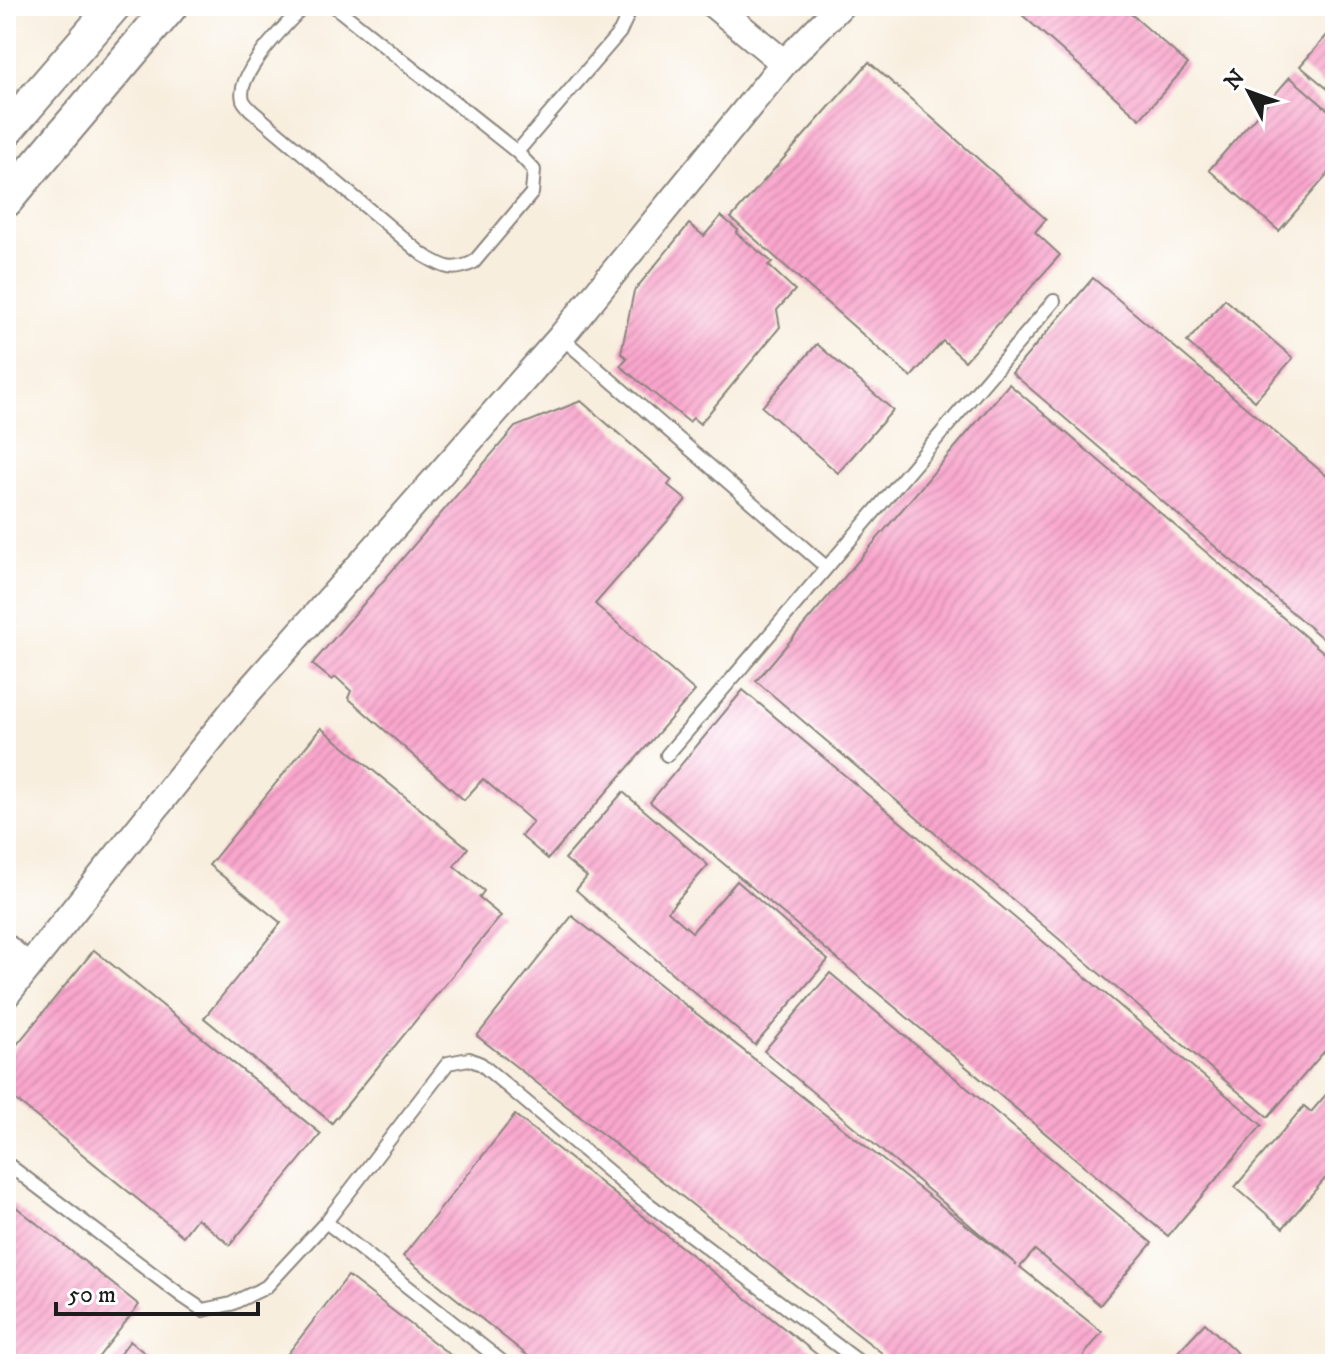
<svg xmlns="http://www.w3.org/2000/svg" width="1341" height="1370" viewBox="0 0 1341 1370" font-family="'IM FELL DW Pica',serif">
<defs>
<pattern id="building-hatch" width="6" height="6" patternUnits="userSpaceOnUse" patternTransform="scale(2)"><rect width="6" height="6" fill="#f9a6cc"/><path d="M-1 1l2-2M0 6l6-6M5 7l2-2" fill="none" stroke="#d58eaf"/></pattern>
</defs>
<rect width="100%" height="100%" fill="#fff"/>
<filter id="ink" filterUnits="userSpaceOnUse"><feTurbulence type="fractalNoise" baseFrequency=".0125" numOctaves="2"/><feDisplacementMap in="SourceGraphic" scale="16" xChannelSelector="R" yChannelSelector="G"/><feConvolveMatrix kernelMatrix="1 2 1 2 8 2 1 2 1" color-interpolation-filters="sRGB"/></filter>
<filter id="wash" filterUnits="userSpaceOnUse"><feTurbulence type="fractalNoise" baseFrequency=".006" numOctaves="4" result="noise"/><feDisplacementMap in="SourceGraphic" scale="32" xChannelSelector="R" yChannelSelector="G"/><feGaussianBlur stdDeviation="1.8" result="paint"/><feColorMatrix in="noise" values="0 0 0 0 0 0 0 0 0 0 0 0 0 0 0 0 0 1.4 0 .05"/><feComposite in="paint" operator="in"/></filter>
<g filter="url(#wash)">
<rect width="100%" height="100%" fill="#f8eede"/>
<g id="blocks">
<!-- building -->
<g fill="url(#building-hatch)">
<polygon points="1012,6 1122,6 1188,64 1140,119"/>
<polygon points="1329,33 1335,38 1335,95 1300,66"/>
<polygon points="869,62 1046,219 1035,232 1060,255 965,361 943,341 911,377 731,218"/>
<polygon points="1290,77 1335,116 1335,166 1279,231 1209,170"/>
<polygon points="721,216 738,230 736,233 772,262 768,265 795,290 777,310 780,327 700,424 693,418 689,422 620,366 627,358 621,353 634,291 689,224 704,236"/>
<polygon points="1093,278 1335,483 1335,649 1012,373"/>
<polygon points="1225,299 1293,358 1255,401 1187,342"/>
<polygon points="817,344 893,410 838,473 762,407"/>
<polygon points="1009,384 1335,662 1335,1039 1268,1117 756,681"/>
<polygon points="581,401 672,480 668,485 686,500 595,604 695,691 548,859 521,836 533,822 483,779 464,800 348,698 351,691 336,677 332,680 312,664 515,427"/>
<polygon points="743,690 1262,1125 1168,1236 650,802"/>
<polygon points="321,728 468,848 454,866 484,891 479,898 501,916 332,1123 204,1018 281,923 209,865"/>
<polygon points="623,792 708,865 668,911 692,932 737,881 828,960 755,1045 576,890 587,877 565,859"/>
<polygon points="572,916 1017,1265 764,1051 830,973 1152,1243 1100,1305 1035,1250 1020,1267 1102,1332 1077,1364 896,1364 477,1036"/>
<polygon points="94,950 321,1134 230,1245 197,1218 183,1236 6,1092 6,1058"/>
<polygon points="1335,1084 1335,1167 1283,1228 1235,1187 1304,1106 1311,1112"/>
<polygon points="515,1115 829,1364 538,1364 403,1256"/>
<polygon points="6,1199 139,1305 93,1364 6,1364"/>
<polygon points="348,1276 462,1364 280,1364"/>
<polygon points="1205,1323 1249,1364 1183,1364 1174,1356"/>
<polygon points="130,1341 158,1364 112,1364"/>
</g>
</g>
</g>
<g filter="url(#ink)">
<use href="#blocks" fill-opacity="0" stroke="#8a857d" stroke-width="2"/>
<g fill="none" stroke-linecap="round" stroke-linejoin="round">
<defs>
<g id="service">
<path d="M304 6C287 24 235 74 243 100 244 102 249 108 251 110L423 255C444 267 451 273 474 262L532 193 534 170 517 152"/>
<polyline points="334,6 517,152 620,32 632,6"/>
<polyline points="561,337 826,567"/>
<polyline points="667,755 1054,301"/>
<polyline points="6,1163 182,1296 203,1310 231,1304 266,1287 326,1222 448,1063 469,1059 481,1064 638,1196 862,1364"/>
<polyline points="326,1222 505,1364"/>
</g>
<g id="minor">
<polyline points="715,6 784,63"/>
<polyline points="6,948 27,966"/>
<polyline points="6,995 248,692 561,337 784,63 840,6"/>
</g>
<g id="tertiary">
<polyline points="6,131 114,6"/>
<polyline points="6,201 171,6"/>
</g>
</defs>
<!-- service casing -->
<use href="#service" stroke="#8a857d" stroke-width="16"/>
<!-- minor casing -->
<use href="#minor" stroke="#8a857d" stroke-width="30"/>
<!-- tertiary casing -->
<use href="#tertiary" stroke="#8a857d" stroke-width="36"/>
<!-- service -->
<use href="#service" stroke="#fff" stroke-width="12"/>
<!-- minor -->
<use href="#minor" stroke="#fff" stroke-width="26"/>
<!-- tertiary -->
<use href="#tertiary" stroke="#fff" stroke-width="32"/>
</g>
</g>
<!-- margin -->
<rect width="1341" height="1370" fill="none" stroke="#fff" stroke-width="32"/>
<!-- north arrow -->
<g transform="translate(1249 92) rotate(311)" stroke="#ffffff" stroke-width="6" paint-order="stroke">
<path d="M0-6L14 30L0 20L-14 30Z" fill="#1c1c1c"/>
<text y="-12" font-size="22" font-weight="bold" text-anchor="middle" fill="#1c1c1c">N</text>
</g>
<!-- scale -->
<path d="M56 1302v12h202v-12" fill="none" stroke="#1c1c1c" stroke-width="4"/>
<text x="68" y="1302" font-size="24" fill="#1c1c1c" stroke="#ffffff" stroke-width="6" paint-order="stroke">50 m</text>
</svg>
